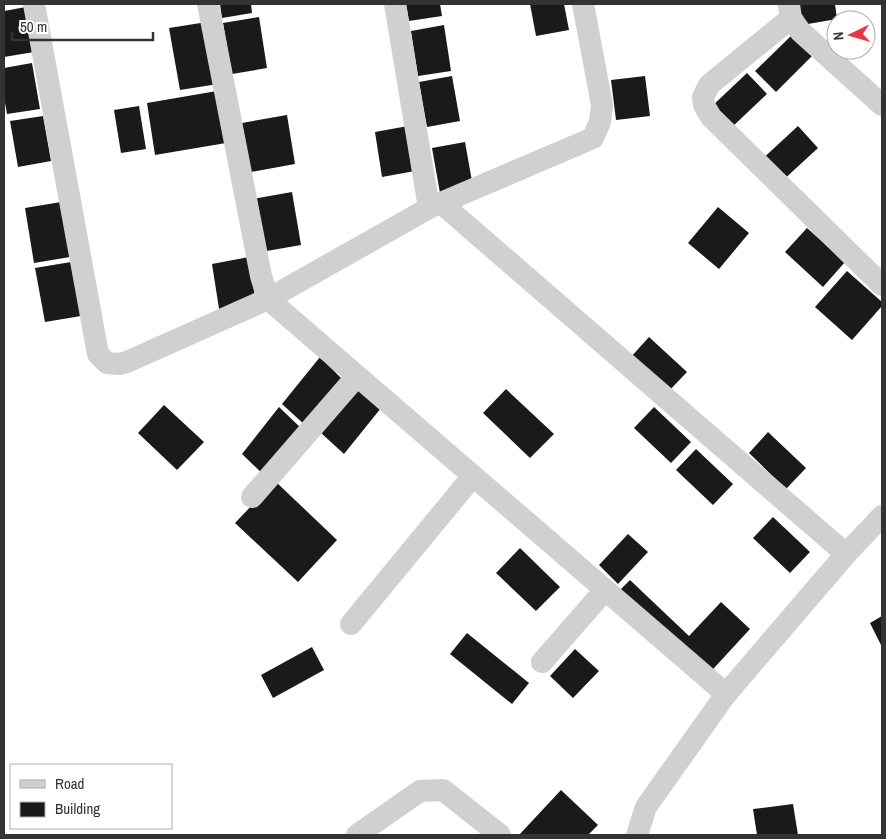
<svg xmlns="http://www.w3.org/2000/svg" width="886" height="839" viewBox="0 0 886 839" font-family="'Archivo Narrow',sans-serif">
<rect width="100%" height="100%" fill="#fff"/>
<!-- building -->
<g fill="#1a1a1a">
<polygon points="220,4 251,4 252,13 222,18"/>
<polygon points="406,4 440,4 442,16 409,21"/>
<polygon points="530,4 564,4 569,30 536,36"/>
<polygon points="798,4 835,4 837,19 802,25"/>
<polygon points="26,7 34,52 4,57 4,11"/>
<polygon points="259,17 267,68 232,74 223,23"/>
<polygon points="207,22 218,84 180,90 169,28"/>
<polygon points="444,25 451,71 418,76 411,31"/>
<polygon points="793,34 813,55 776,92 755,71"/>
<polygon points="32,63 40,109 7,114 4,97 4,68"/>
<polygon points="747,73 767,94 730,129 710,108"/>
<polygon points="452,76 460,121 427,127 419,82"/>
<polygon points="645,76 650,116 616,120 611,80"/>
<polygon points="217,91 226,143 155,155 147,103"/>
<polygon points="139,106 146,149 121,153 114,110"/>
<polygon points="287,115 295,164 251,172 242,123"/>
<polygon points="43,116 51,161 18,167 10,121"/>
<polygon points="408,126 415,171 382,177 375,132"/>
<polygon points="798,126 818,148 780,183 760,161"/>
<polygon points="465,142 473,187 440,193 432,148"/>
<polygon points="292,192 301,245 261,252 252,199"/>
<polygon points="61,202 70,257 34,263 25,208"/>
<polygon points="718,207 749,233 719,269 688,243"/>
<polygon points="807,228 845,262 823,287 785,252"/>
<polygon points="249,257 256,304 220,315 212,264"/>
<polygon points="71,262 81,316 45,322 35,268"/>
<polygon points="847,271 882,302 882,306 852,340 815,307"/>
<polygon points="649,337 687,372 667,393 630,358"/>
<polygon points="320,357 343,380 306,426 282,404"/>
<polygon points="358,385 381,408 344,454 320,432"/>
<polygon points="506,389 554,434 530,458 483,413"/>
<polygon points="164,405 204,442 177,470 138,433"/>
<polygon points="279,407 303,430 265,476 242,454"/>
<polygon points="654,407 691,442 671,463 634,428"/>
<polygon points="768,432 806,468 786,489 749,453"/>
<polygon points="696,449 733,484 713,505 676,470"/>
<polygon points="275,481 337,540 298,582 235,523"/>
<polygon points="773,517 810,552 790,573 753,538"/>
<polygon points="628,534 648,552 618,584 599,565"/>
<polygon points="520,548 560,587 536,611 496,573"/>
<polygon points="630,580 689,636 721,602 750,629 703,680 614,596"/>
<polygon points="882,616 882,647 870,623"/>
<polygon points="467,633 529,683 512,704 450,654"/>
<polygon points="312,647 324,670 273,698 261,675"/>
<polygon points="575,649 599,671 573,698 550,676"/>
<polygon points="561,790 598,825 588,835 519,835"/>
<polygon points="793,804 798,835 757,835 753,809"/>
</g>
<g fill="none" stroke-linecap="round" stroke-linejoin="round">
<!-- minor -->
<g stroke="#d0d0d0" stroke-width="22">
<polyline points="34,4 98,354 107,363 119,364 127,362 268,299 429,208 593,138 600,122 602,105 583,4"/>
<polyline points="208,4 261,276 268,299 726,694"/>
<polyline points="395,4 429,208"/>
<polyline points="789,5 791,18 800,31 882,105"/>
<polyline points="791,18 709,85 703,97 704,105 711,117 882,285"/>
<polyline points="441,203 846,554"/>
<polyline points="252,497 357,376"/>
<polyline points="351,624 473,476"/>
<polyline points="542,662 605,590"/>
<polyline points="357,835 420,791 443,790 500,835"/>
<polyline points="637,835 646,807 726,694 846,554 882,516"/>
</g>
</g>
<!-- border -->
<rect width="886" height="839" fill="none" stroke="#333333" stroke-width="10"/>
<!-- legend -->
<rect x="10" y="764" width="162" height="65" fill="#ffffff" stroke="#adadad"/>
<rect x="20" y="780" width="25" height="8" fill="#d0d0d0" stroke="#adadad"/>
<text x="55" y="789" font-size="15" fill="#333333">Road</text>
<rect x="20" y="802" width="25" height="15" fill="#1a1a1a" stroke="#adadad"/>
<text x="55" y="814" font-size="15" fill="#333333">Building</text>
<!-- north arrow -->
<g transform="translate(851 35) rotate(265)"><circle r="24" fill="#ffffff" stroke="#adadad"/>
<path d="M0-4L9 19L0 12L-9 19Z" fill="#e63946"/>
<text y="-8" font-size="14" font-weight="bold" text-anchor="middle" fill="#333333">N</text>
</g>
<!-- scale -->
<path d="M12 32v8h141v-8" fill="none" stroke="#333333" stroke-width="2.5"/>
<text x="20" y="32" font-size="15" fill="#333333" stroke="#ffffff" stroke-width="4" paint-order="stroke">50 m</text>
</svg>
